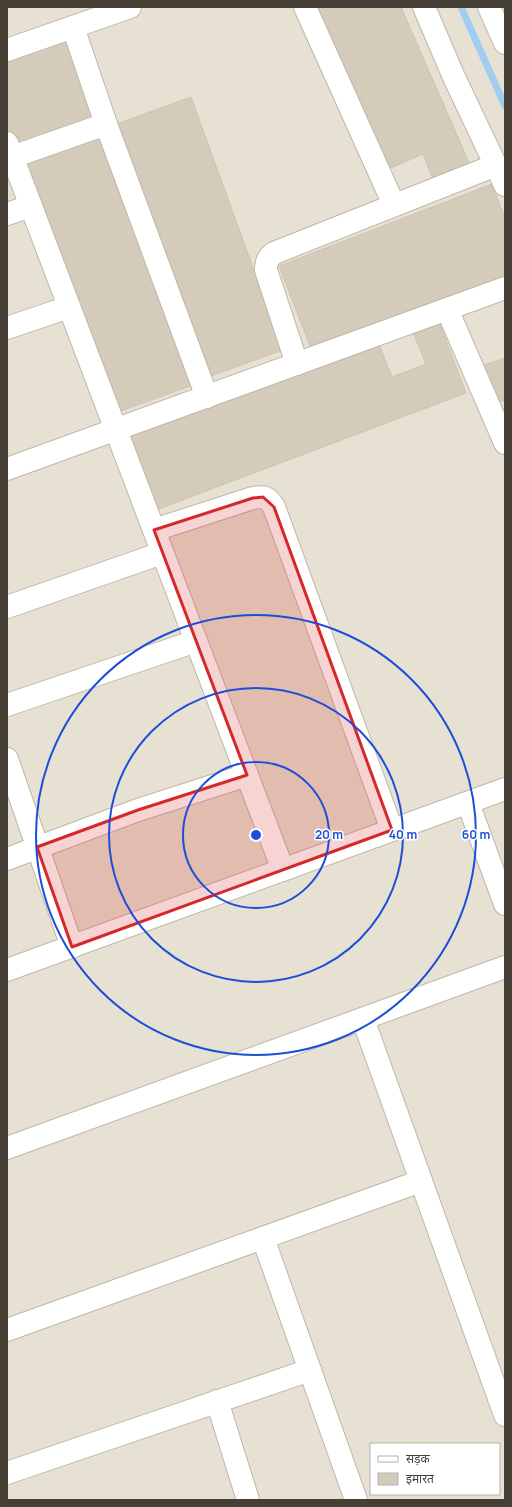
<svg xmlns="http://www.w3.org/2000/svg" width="512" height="1507" viewBox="0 0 512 1507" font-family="Manrope,'Noto Sans Devanagari',sans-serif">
<rect width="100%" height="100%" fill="#f3efe5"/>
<!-- residential -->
<path fill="#e7e1d3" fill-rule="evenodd" d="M7 7H505V1500H7ZM371 1444H499V1494H371Z"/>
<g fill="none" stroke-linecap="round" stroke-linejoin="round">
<!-- stream -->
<polyline stroke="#a1cef0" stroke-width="7" points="461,7 505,106"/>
</g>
<!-- building -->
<g fill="#d4cbbb" stroke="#cfc3ae">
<polygon points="313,7 401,7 470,165 434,181 423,154 384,171"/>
<polygon points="69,39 99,117 15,149 7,128 7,62"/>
<polygon points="191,97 283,350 205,378 114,125"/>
<polygon points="102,132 193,385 115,413 24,160"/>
<polygon points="492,184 505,218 505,277 312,351 279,266"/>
<polygon points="439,322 466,393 148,513 120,439 378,342 392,377 426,364 413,332"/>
<polygon points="505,358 505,400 498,402 484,365"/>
</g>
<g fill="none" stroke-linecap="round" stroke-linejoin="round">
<defs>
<g id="minor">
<polyline points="305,7 394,205"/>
<polyline points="424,7 453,75 505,185"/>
<polyline points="489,7 505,43"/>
<polyline points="73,27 106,124 207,397"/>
<polyline points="7,50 130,7"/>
<polyline points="7,143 283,870"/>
<polyline points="12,157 106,124"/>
<polyline points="7,214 31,206"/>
<polyline points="447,309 505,443"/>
<polyline points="7,328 69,307"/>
<path d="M297 364 266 270C266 262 268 257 274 253L496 165"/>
<polyline points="7,469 505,288"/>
<path d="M154 530 253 498C264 496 267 496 274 507L392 830"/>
<polyline points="7,607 162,553"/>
<polyline points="7,705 196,641"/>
<polyline points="7,759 72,947"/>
<polyline points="468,803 505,904"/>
<polyline points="7,859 138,810 247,775"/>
<polyline points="7,970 505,789"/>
<polyline points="363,1019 505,1415"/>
<polyline points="7,1148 505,967"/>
<polyline points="263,1238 356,1500"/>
<polyline points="7,1330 421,1181"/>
<polyline points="217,1401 248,1500"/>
<polyline points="7,1473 310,1370"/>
</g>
</defs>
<!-- minor casing -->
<use href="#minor" stroke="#beb7a8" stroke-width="24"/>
<!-- minor -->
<use href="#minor" stroke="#fff" stroke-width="22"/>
</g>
<!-- marked area -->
<path fill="#d62828" fill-opacity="0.2" stroke="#d62828" stroke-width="3" stroke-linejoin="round" d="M263 497 274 507 392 830 72 947 37 847 138 810 247 775 154 530 253 498Z"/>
<!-- distance rings -->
<g fill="none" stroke="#1d4ed8" stroke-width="2">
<circle cx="256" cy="835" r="73"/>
<circle cx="256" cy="835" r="147"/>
<circle cx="256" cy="835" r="220"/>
</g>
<circle cx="256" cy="835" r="6" fill="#1d4ed8" stroke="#fff" stroke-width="2"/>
<g font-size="12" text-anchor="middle" font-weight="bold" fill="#1d4ed8" stroke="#fff" stroke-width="3" stroke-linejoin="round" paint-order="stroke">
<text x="329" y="839">20 m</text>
<text x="403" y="839">40 m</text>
<text x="476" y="839">60 m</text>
</g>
<!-- border -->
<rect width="512" height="1507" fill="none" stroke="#453f35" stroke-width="16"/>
<!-- legend -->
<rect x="370" y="1443" width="130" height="52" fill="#ffffff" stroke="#b5b2ae"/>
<rect x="378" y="1456" width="20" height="6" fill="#ffffff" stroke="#b5b2ae"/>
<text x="406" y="1463" font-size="12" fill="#453f35">सड़क</text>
<rect x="378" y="1473" width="20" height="12" fill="#d4cbbb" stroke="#b5b2ae"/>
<text x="406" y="1483" font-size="12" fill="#453f35">इमारत</text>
</svg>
